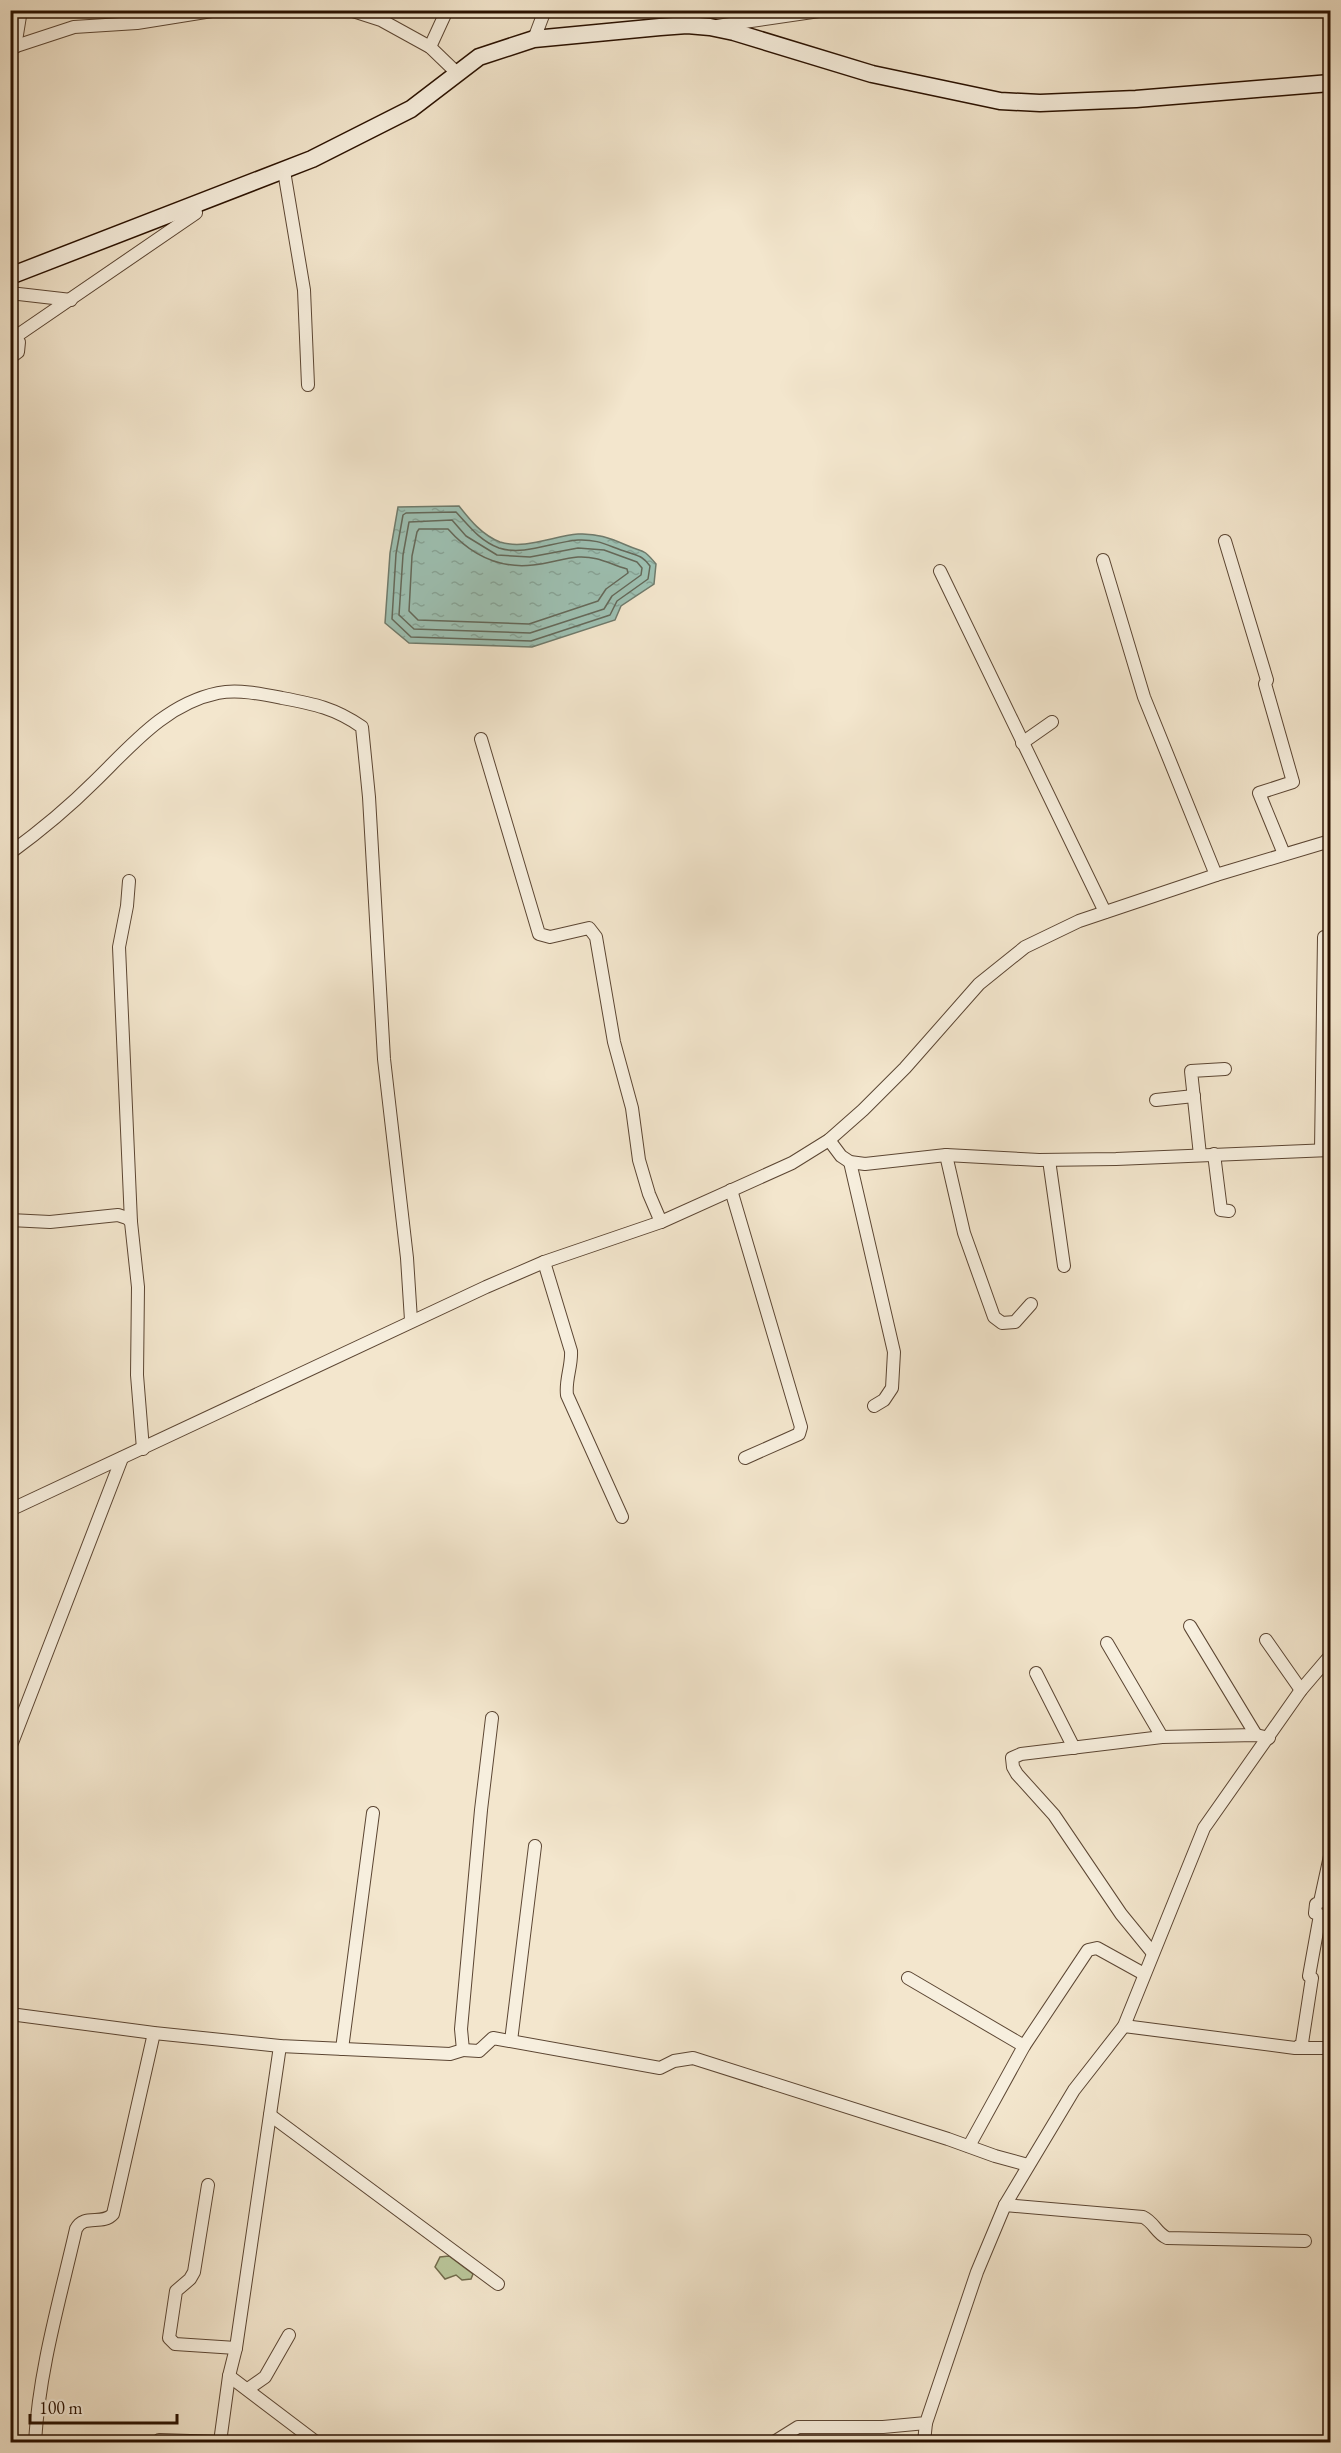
<svg xmlns="http://www.w3.org/2000/svg" width="1341" height="2453" viewBox="0 0 1341 2453" font-family="'EB Garamond',serif">
<defs>
<pattern id="water-ripples" width="26" height="14" patternUnits="userSpaceOnUse" patternTransform="scale(1.5)"><rect width="26" height="14" fill="#9dc0b2"/><path d="M2 4q2-2 4 0t4 0M15 11q2-2 4 0t4 0" fill="none" stroke="#87a497"/></pattern>
</defs>
<rect width="100%" height="100%" fill="#f3e6cd"/>
<filter id="stains"><feTurbulence type="fractalNoise" baseFrequency=".00333" numOctaves="4"/><feColorMatrix values="0 0 0 0 .2 0 0 0 0 .09 0 0 0 0 .02 0 0 0 .5 -.17"/></filter>
<radialGradient id="worn" r=".72"><stop offset=".6" stop-color="#630" stop-opacity="0"/><stop offset="1" stop-color="#630" stop-opacity=".3"/></radialGradient>
<!-- green -->
<polygon fill="#b9c599" stroke="#726b4c" stroke-width="1.5" points="449,2256 473,2274 471,2279 462,2280 456,2275 445,2279 435,2267 440,2257"/>
<!-- water -->
<path fill="url(#water-ripples)" stroke="#6f7a6b" stroke-width="1.5" d="M459 506C470 520 482 535 500 542 525 550 553 536 578 534 596 533 610 538 626 545 644 553 642 547 656 564L654 584 621 606 615 620 532 647 409 643 385 623 390 553 398 507Z"/>
<g fill="none" stroke-linecap="round" stroke-linejoin="round">
<!-- shore -->
<g stroke="#646859" stroke-width="1.5">
<path d="M456 512C469 526 480 541 499 548 524 556 552 542 578 540 599 539 608 546 627 552 638 556 643 556 650 566L648 579 617 601 610 615 531 641 411 637 392 619 396 554 403 515 406 513Z"/>
<polygon points="452,520 466,536 497,555 530,557 578,548 604,550 637,562 642,568 641,575 612,596 604,609 530,633 414,629 399,615 403,555 409,522"/>
<path d="M419 529H448C471 555 498 569 533 565 548 564 563 558 578 557 599 556 609 564 627 569L628 573 606 589 598 601 529 624 418 620 409 611 412 556 417 532Z"/>
</g>
<defs>
<g id="street">
<polyline points="350,10 381,20 430,47 457,73"/>
<polyline points="717,26 826,10"/>
<polyline points="534,39 545,10"/>
<polyline points="15,47 21,10"/>
<polyline points="430,47 447,10"/>
<polyline points="10,48 74,27 137,23 218,10"/>
<polyline points="284,171 304,290 308,385"/>
<polyline points="10,293 71,300"/>
<polyline points="10,330 19,342 18,352 10,358"/>
<polyline points="15,337 196,213 194,203"/>
<polyline points="1225,541 1267,680 1265,684 1293,782 1259,793 1284,854"/>
<polyline points="1103,560 1144,697 1216,875"/>
<polyline points="940,571 1105,912"/>
<polyline points="481,739 539,934 550,937 589,928 596,937 614,1042 632,1108 639,1160 649,1194 661,1222"/>
<polyline points="1022,743 1052,722"/>
<path d="M10 853C40 831 68 808 94 782 131 746 165 704 218 693 238 689 262 694 282 698 314 704 335 708 362 727L369 797 384 1059 407 1258 411 1320"/>
<polyline points="129,881 127,906 119,947 131,1222"/>
<polyline points="1156,1100 1194,1096"/>
<polyline points="829,1140 841,1156 850,1162 865,1164 946,1155 1039,1160 1116,1159 1330,1150"/>
<polyline points="1321,1150 1324,937"/>
<polyline points="1214,1154 1221,1210 1229,1211"/>
<polyline points="946,1155 964,1233 994,1317 1002,1323 1015,1322 1031,1304"/>
<polyline points="1200,1155 1191,1071 1225,1069"/>
<polyline points="1049,1160 1064,1266"/>
<polyline points="850,1162 894,1352 892,1388 884,1400 874,1406"/>
<polyline points="731,1190 801,1427 799,1434 745,1458"/>
<polyline points="10,1220 50,1222 118,1215 127,1218 131,1222 138,1287 137,1375 143,1449"/>
<path d="M544 1262 571 1351C572 1366 565 1380 567 1395L622 1517"/>
<polyline points="10,1510 486,1287 544,1262 661,1222 792,1163 829,1140 863,1110 905,1068 979,984 1025,947 1079,921 1216,875 1330,841"/>
<polyline points="1190,1626 1256,1735"/>
<polyline points="1266,1640 1301,1690"/>
<polyline points="1107,1643 1162,1737"/>
<polyline points="1036,1673 1074,1748"/>
<polyline points="10,1748 122,1458"/>
<polyline points="1152,1952 1121,1914 1054,1815 1017,1774 1013,1767 1012,1758 1021,1754 1162,1737 1256,1735 1269,1738"/>
<polyline points="908,1978 1024,2046"/>
<polyline points="10,2014 154,2033 280,2046 450,2054 463,2050 461,2029 481,1810 492,1718"/>
<polyline points="1124,2026 1295,2048 1330,2048"/>
<polyline points="511,2041 535,1846"/>
<polyline points="1297,2048 1302,2043 1312,1978 1309,1976 1320,1915 1315,1913 1316,1904 1320,1902 1330,1856"/>
<polyline points="342,2049 373,1813"/>
<polyline points="463,2050 479,2051 493,2038 660,2068 674,2061 693,2058 948,2139 995,2156 1028,2165"/>
<polyline points="270,2115 498,2284"/>
<polyline points="969,2146 1024,2046 1088,1950 1097,1948 1144,1974"/>
<polyline points="208,2185 194,2272 190,2279 176,2291 169,2338 175,2344 236,2348"/>
<path d="M1005 2205 1143 2217C1154 2222 1156 2233 1167 2238L1305 2241"/>
<polyline points="229,2376 316,2442"/>
<polyline points="248,2389 265,2377 289,2335"/>
<polyline points="159,2440 221,2442"/>
<path d="M35 2442C39 2370 60 2299 76 2229 84 2213 102 2226 113 2214L154 2033"/>
<polyline points="220,2442 229,2376 236,2348 280,2046"/>
<polyline points="774,2442 798,2427 883,2427 926,2423 977,2272 1005,2205 1074,2090 1124,2026 1204,1828 1301,1690 1330,1656"/>
<polyline points="924,2442 926,2423"/>
</g>
<polyline id="secondary" points="10,276 312,159 411,109 479,57 534,39 660,27 687,25 710,27 734,32 872,74 1000,101 1040,103 1136,99 1330,83"/>
</defs>
<!-- street casing -->
<use href="#street" stroke="#5c4633" stroke-width="14"/>
<!-- secondary casing -->
<use href="#secondary" stroke="#2a1100" stroke-width="19"/>
<!-- street -->
<use href="#street" stroke="#f7efde" stroke-width="12"/>
<!-- secondary -->
<use href="#secondary" stroke="#f7efde" stroke-width="16"/>
</g>
<!-- margin -->
<rect width="1341" height="2453" fill="none" stroke="#f3e6cd" stroke-width="36"/>
<rect x="12" y="12" width="1317" height="2429" fill="none" stroke="#2a1100" stroke-width="3"/>
<rect x="18" y="18" width="1305" height="2417" fill="none" stroke="#2a1100" stroke-width="1.5"/>
<!-- scale -->
<path d="M30 2414v9h147v-9" fill="none" stroke="#2a1100" stroke-width="3"/>
<text x="39" y="2414" font-size="18" fill="#2a1100" stroke="#f7efde" stroke-width="4.5" paint-order="stroke">100 m</text>
<rect width="100%" height="100%" filter="url(#stains)"/>
<rect width="100%" height="100%" fill="url(#worn)"/>
</svg>
